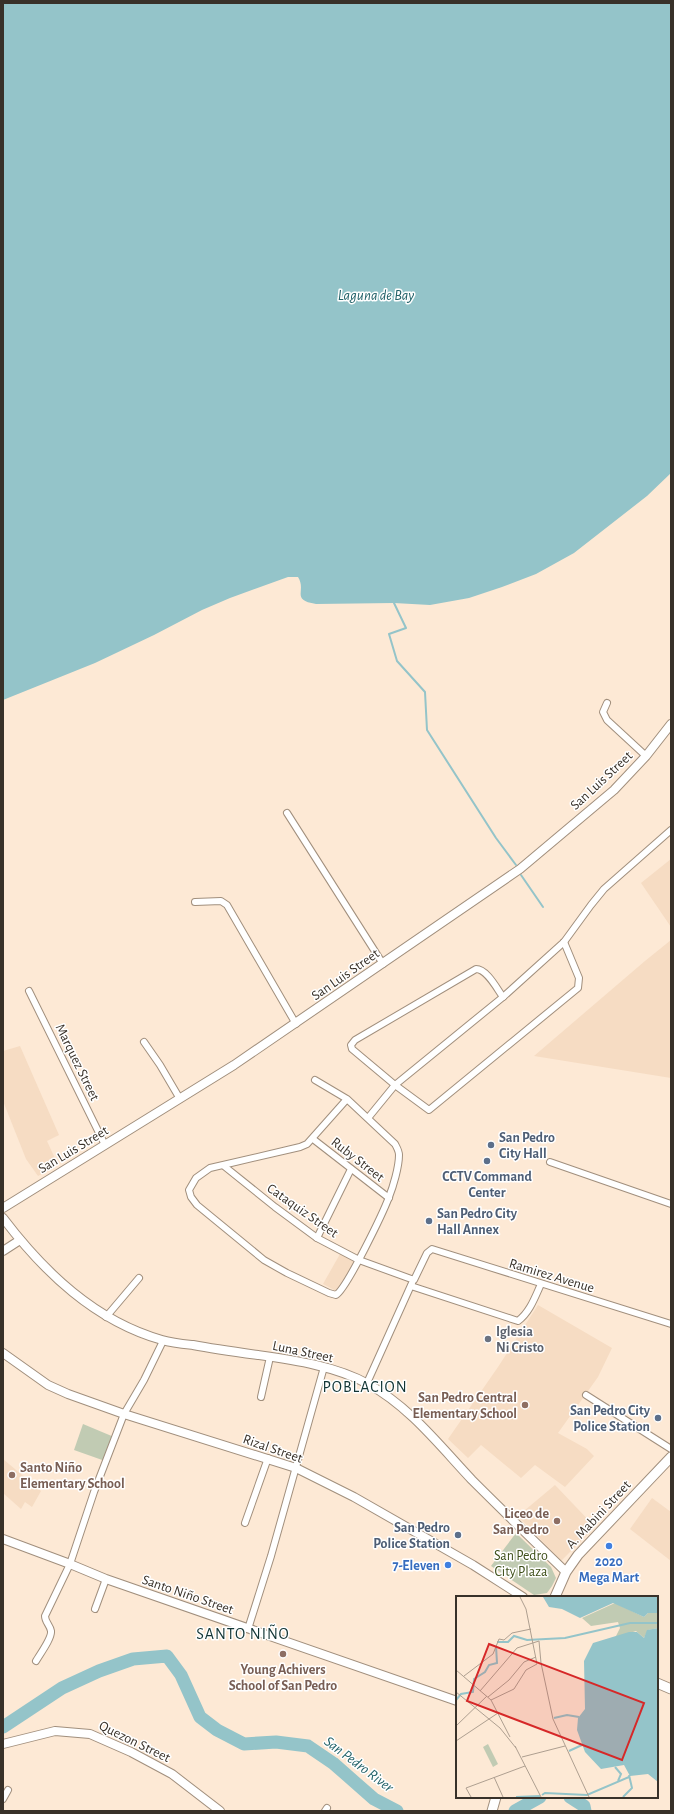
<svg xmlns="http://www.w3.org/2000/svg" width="674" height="1814" viewBox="0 0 674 1814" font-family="'Alegreya Sans',sans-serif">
<rect width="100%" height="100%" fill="#fde9d5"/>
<!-- built -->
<g fill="#f6dcc3">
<polygon points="671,859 671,927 641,883"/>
<polygon points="671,940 671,1078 534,1056 645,961"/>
<polygon points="20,1046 59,1135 47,1141 58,1165 38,1176 26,1159 3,1101 3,1051"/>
<polygon points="340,1254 355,1262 338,1292 323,1284"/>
<polygon points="538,1305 612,1348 598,1377 558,1433 587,1449 594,1456 565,1487 535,1465 521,1478 481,1445 468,1458 448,1439 498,1367"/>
<polygon points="3,1459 41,1491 32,1507 25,1502 21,1509 3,1493"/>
<polygon points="555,1485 595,1527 561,1561 518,1516"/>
<polygon points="652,1498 671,1512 671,1561 630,1529"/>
</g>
<!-- green -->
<g fill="#c1cbb3">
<polygon points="83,1424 114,1437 105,1461 74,1450"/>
<polygon points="516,1533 551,1567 556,1578 552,1586 547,1593 534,1595 491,1566"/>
</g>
<!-- water -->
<path fill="#94c4c9" d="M3 3H671V473L647 496 574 553 536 574 502 587 469 598 430 605 394 603 316 604C290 600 307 591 298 577H288L230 598 202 610 154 635 95 663 3 700Z"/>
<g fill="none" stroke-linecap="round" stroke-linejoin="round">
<!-- stream -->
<g stroke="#94c4c9" stroke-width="2">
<polyline points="394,603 406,628 389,634 397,661 425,692 427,730 496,838 516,865"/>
<polyline points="521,875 543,907"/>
</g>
<!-- river -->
<g stroke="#94c4c9" stroke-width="13">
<polyline points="3,1727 62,1688 99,1671 133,1659 167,1656 181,1675 200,1717 217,1730 244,1744 276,1742 308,1746 333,1763 374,1799 397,1811"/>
<polyline points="570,1797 584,1806 585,1811"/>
<polyline points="515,1811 540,1797"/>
</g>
<defs>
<g id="minor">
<polyline points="607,703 603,712 607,720 646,756"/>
<polyline points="287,813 383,964"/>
<polyline points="195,902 221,901 227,905 296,1024"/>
<polyline points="29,991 105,1145"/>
<path d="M503 997C497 989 487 969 476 969L355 1040 351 1045 352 1049 395 1085 429 1110 578 988 579 978 564 942"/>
<polyline points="144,1042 160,1065 180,1099"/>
<path d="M315 1080 347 1099 395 1144C397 1148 399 1151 399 1155 399 1167 393 1187 389 1197 383 1213 347 1288 336 1295L329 1293 287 1273 264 1260 197 1205 191 1197 189 1190 196 1178 210 1168 300 1147 307 1144 347 1099"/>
<polyline points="368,1118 395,1085 503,997 564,942 591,905 604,889 671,830"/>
<polyline points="313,1139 389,1198"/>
<polyline points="550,1162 671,1204"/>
<polyline points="224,1166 275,1207 317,1238 359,1260 414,1280 427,1253 432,1249 671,1324"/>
<polyline points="317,1238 351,1169"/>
<path d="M411 1286 518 1321C530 1312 535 1297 541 1284"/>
<polyline points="106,1317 139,1278"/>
<polyline points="367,1383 412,1283"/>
<polyline points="586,1395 671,1449"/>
<polyline points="261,1397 270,1357"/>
<polyline points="245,1523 268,1458"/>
<polyline points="95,1609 106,1579"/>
<polyline points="248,1629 271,1556 324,1367"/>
<path d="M36 1661C40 1654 52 1638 51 1631 50 1625 45 1622 45 1616L70 1564 94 1492 124 1414 144 1380 163 1341"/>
<polyline points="3,1799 8,1790"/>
<polyline points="325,1811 327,1808"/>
</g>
<g id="tertiary">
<polyline points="3,1208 234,1065 520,869 614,790 646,756 671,724"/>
<path d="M3 1218C44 1272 95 1321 162 1340 172 1343 183 1344 193 1345 214 1349 236 1352 258 1355 293 1360 336 1366 368 1384 409 1406 440 1446 472 1480 503 1511 534 1541 566 1572"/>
<polyline points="3,1251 20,1240"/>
<polyline points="3,1353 48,1385 68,1394 124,1414 296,1468 354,1497 473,1565 523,1597"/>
<polyline points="3,1539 70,1564 106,1579 457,1701"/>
<polyline points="3,1744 55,1731 90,1734 131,1752 172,1774 220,1811"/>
</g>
<g id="secondary">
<polyline points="555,1597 566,1572 578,1555 671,1457"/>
<polyline points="657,1683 671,1689"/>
<polyline points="492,1811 496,1797"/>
</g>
</defs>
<!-- minor casing -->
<use href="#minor" stroke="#a18f7d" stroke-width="8"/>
<!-- tertiary casing -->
<use href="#tertiary" stroke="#a18f7d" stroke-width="10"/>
<!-- secondary casing -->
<use href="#secondary" stroke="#a18f7d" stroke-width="11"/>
<!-- minor -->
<use href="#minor" stroke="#fff" stroke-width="6"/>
<!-- tertiary -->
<use href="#tertiary" stroke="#fff" stroke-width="8"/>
<!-- secondary -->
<use href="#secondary" stroke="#fff" stroke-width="9"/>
</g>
<!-- markers -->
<g fill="#5c6f8a" stroke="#fff" stroke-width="1.5">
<circle cx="491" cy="1145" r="4"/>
<circle cx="487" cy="1161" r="4"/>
<circle cx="429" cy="1221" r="4"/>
<circle cx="658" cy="1418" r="4"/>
<circle cx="458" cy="1535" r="4"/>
</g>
<circle fill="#6b7280" stroke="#fff" stroke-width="1.5" cx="488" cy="1339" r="4"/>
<g fill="#8d6e63" stroke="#fff" stroke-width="1.5">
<circle cx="525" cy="1405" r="4"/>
<circle cx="12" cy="1475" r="4"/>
<circle cx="557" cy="1521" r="4"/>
<circle cx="283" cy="1654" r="4"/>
</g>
<g fill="#3f7fe0" stroke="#fff" stroke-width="1.5">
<circle cx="609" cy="1546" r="4"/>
<circle cx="448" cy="1565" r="4"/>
</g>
<g text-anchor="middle" stroke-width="3" stroke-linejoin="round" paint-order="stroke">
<!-- street labels -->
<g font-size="14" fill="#383129" stroke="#fff">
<text transform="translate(601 780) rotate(-43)" y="5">San Luis Street</text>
<text transform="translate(345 974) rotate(-35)" y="5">San Luis Street</text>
<text transform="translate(78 1062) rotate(64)" y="5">Marquez Street</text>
<text transform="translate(73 1149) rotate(-31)" y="5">San Luis Street</text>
<text transform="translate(358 1159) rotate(38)" y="5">Ruby Street</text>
<text transform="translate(303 1210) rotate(35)" y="5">Cataquiz Street</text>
<text transform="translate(552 1275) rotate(17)" y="5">Ramirez Avenue</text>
<text transform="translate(303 1351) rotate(12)" y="5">Luna Street</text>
<text transform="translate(273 1448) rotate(19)" y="5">Rizal Street</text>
<text transform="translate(598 1514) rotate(-47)" y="5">A. Mabini Street</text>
<text transform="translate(188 1594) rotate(19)" y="5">Santo Niño Street</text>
<text transform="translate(135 1741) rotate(26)" y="5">Quezon Street</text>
</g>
<!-- service labels -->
<g font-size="14" font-weight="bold" fill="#4e5e75" stroke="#fff" text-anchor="start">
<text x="499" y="1142">San Pedro<tspan x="499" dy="16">City Hall</tspan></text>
<text x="487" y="1181" text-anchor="middle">CCTV Command<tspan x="487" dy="16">Center</tspan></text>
<text x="437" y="1218">San Pedro City<tspan x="437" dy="16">Hall Annex</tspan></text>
<text x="650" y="1415" text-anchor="end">San Pedro City<tspan x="650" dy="16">Police Station</tspan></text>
<text x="450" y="1532" text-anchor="end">San Pedro<tspan x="450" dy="16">Police Station</tspan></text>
</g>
<!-- worship labels -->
<g font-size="14" font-weight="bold" fill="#5b616d" stroke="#fff" text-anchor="start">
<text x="496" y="1336">Iglesia<tspan x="496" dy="16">Ni Cristo</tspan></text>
</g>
<!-- education labels -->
<g font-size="14" font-weight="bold" fill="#785e54" stroke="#fff" text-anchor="end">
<text x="517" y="1402">San Pedro Central<tspan x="517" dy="16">Elementary School</tspan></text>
<text x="20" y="1472" text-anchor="start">Santo Niño<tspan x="20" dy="16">Elementary School</tspan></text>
<text x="549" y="1518">Liceo de<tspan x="549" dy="16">San Pedro</tspan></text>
<text x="283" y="1674" text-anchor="middle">Young Achivers<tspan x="283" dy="16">School of San Pedro</tspan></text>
</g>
<!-- park labels -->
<g font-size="14" fill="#3d4e18" stroke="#fff">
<text x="521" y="1560">San Pedro<tspan x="521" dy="16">City Plaza</tspan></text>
</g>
<!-- shop labels -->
<g font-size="14" font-weight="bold" fill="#366cbe" stroke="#fff">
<text x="609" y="1566">2020<tspan x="609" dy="16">Mega Mart</tspan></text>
<text x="440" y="1570" text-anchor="end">7-Eleven</text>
</g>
<!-- water labels -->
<g font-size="15" font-style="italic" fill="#226269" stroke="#fff">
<text x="376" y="300">Laguna de Bay</text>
<text transform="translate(359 1764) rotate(37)" y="5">San Pedro River</text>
</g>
<!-- quarter labels -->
<g font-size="16" letter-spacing="1" fill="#123535" stroke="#fff">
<text x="365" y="1392">POBLACION</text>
<text x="243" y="1639">SANTO NIÑO</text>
</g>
</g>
<!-- overview -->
<g transform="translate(456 1596)">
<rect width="202" height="202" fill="#fde9d5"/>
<path d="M159 7 188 21 192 17H202V32L192 34 188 42 180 35 159 42 164 32 162 26 135 30 126 22ZM32 148 42 168 37 171 27 151Z" fill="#c1cbb3"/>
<path d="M87 1H202V17H192L188 21 157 7 124 22 106 13 93 11ZM202 32V186L192 178 174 180 168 169 145 173 129 156 121 134 122 122 129 113 128 65 137 47 173 36H181L188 42 191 34Z" fill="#94c4c9"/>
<path fill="none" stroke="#94c4c9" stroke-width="2" d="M41 46H52L58 40 71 44 109 42 174 27H202M0 104 5 98 17 96 18 83 29 76 33 69 41 67 40 50M98 122 111 119 123 121M113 155 126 149M159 171 165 178 162 185M86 199 89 197 131 199 173 181M60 201 84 200M167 201 176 192 173 179"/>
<path fill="none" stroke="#ae9f90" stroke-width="1" d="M64 1 70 13 81 68M0 74 35 104 54 141M8 80 37 58 43 43 48 44 56 37 75 33M24 95 61 52 83 45 85 67 97 123 133 201M0 96 44 132 60 152M32 101 53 84 68 66 80 61M35 104 58 93 70 74 81 68M0 130 31 100M0 145 42 117M59 150 85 201M66 161 109 150M38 181 47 201M15 201 10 192 69 170"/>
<path fill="#d62828" fill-opacity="0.15" stroke="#d62828" stroke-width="2" d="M33 48 188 107 166 164 11 105Z"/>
<rect width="202" height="202" fill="none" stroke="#383129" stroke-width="2"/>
</g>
<!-- border -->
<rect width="674" height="1814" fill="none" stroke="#383129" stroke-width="8"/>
</svg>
